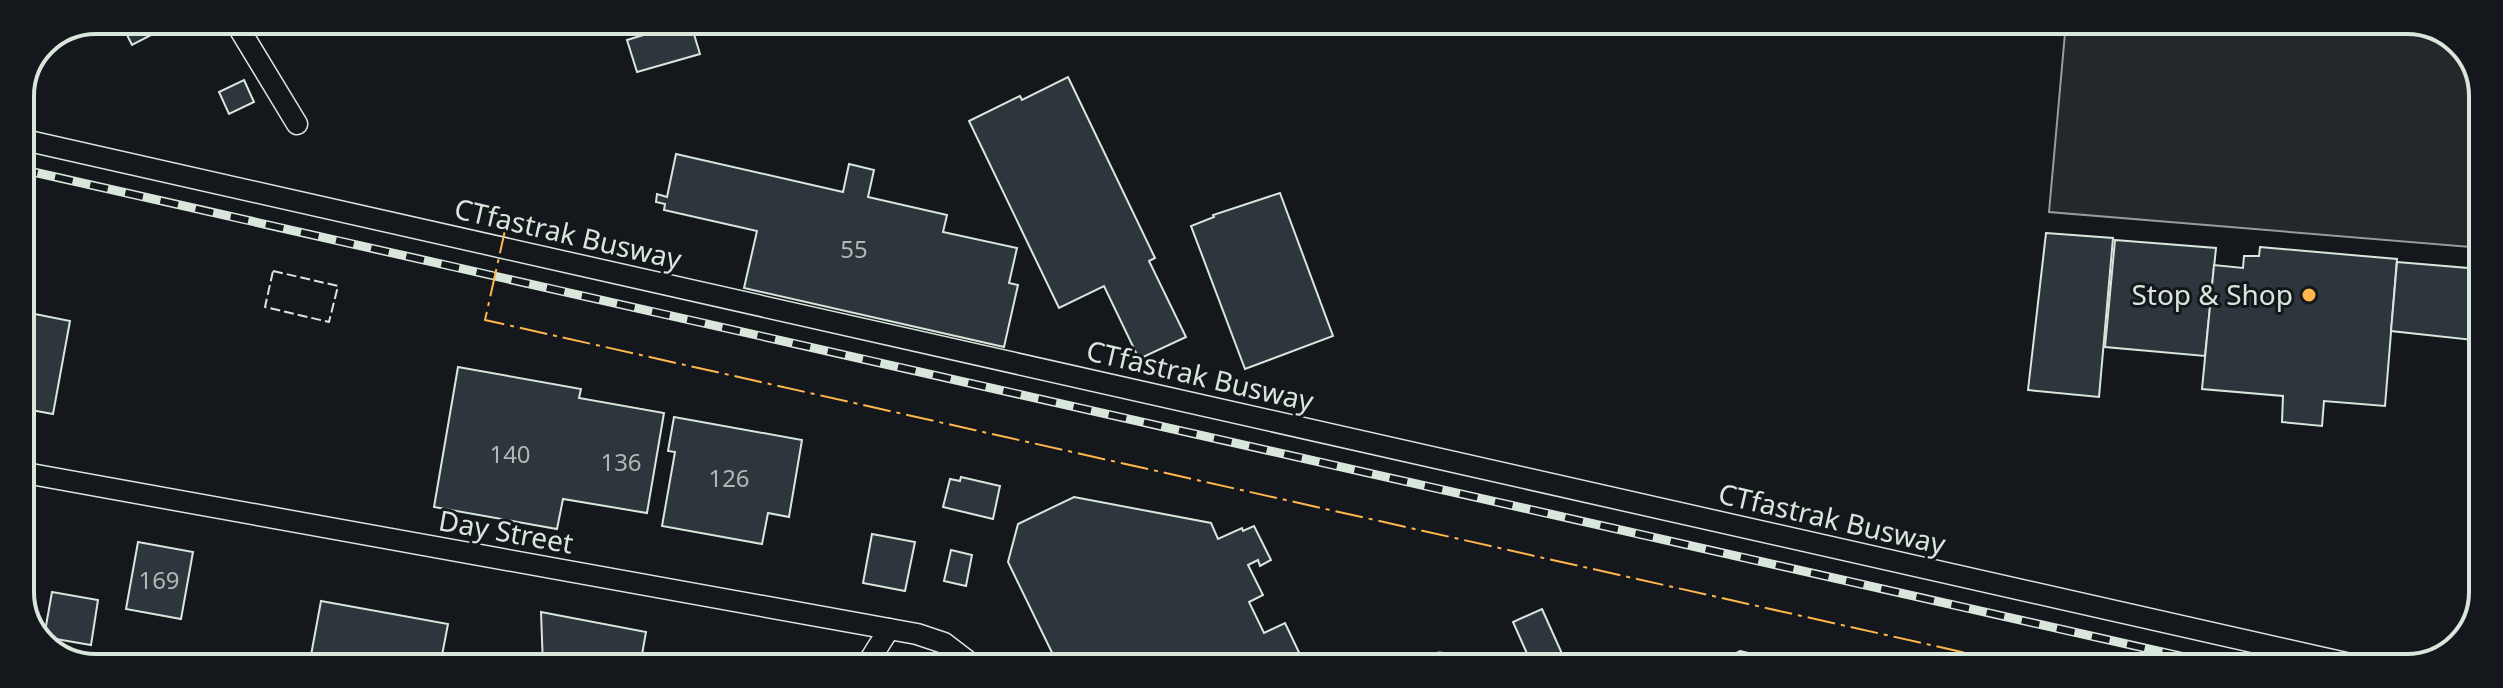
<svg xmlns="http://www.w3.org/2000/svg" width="2503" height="688" viewBox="0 0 2503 688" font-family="'Noto Sans',sans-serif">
<rect width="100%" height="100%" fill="#14181c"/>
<!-- parking -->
<polygon fill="#24282b" stroke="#939e99" stroke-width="2" points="2066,22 2426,22 2464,46 2483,91 2470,247 2049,212"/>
<!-- building -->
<g fill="#2c363c" stroke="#d8e6dc" stroke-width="2">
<polygon points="124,20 180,20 132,45 121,23"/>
<polygon points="690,21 700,54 637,72 627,40"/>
<polygon points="1259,21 1310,21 1309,26"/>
<polygon points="1068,77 1155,258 1149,261 1186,337 1139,359 1104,286 1059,308 969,121 1020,96 1022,100"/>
<polygon points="244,80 254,102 229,114 219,92"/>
<polygon points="676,154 843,192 849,164 874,170 868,197 947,215 943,232 1017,248 1009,283 1018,285 1004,347 744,288 757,231 664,210 665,204 656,202 657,194 667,197"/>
<polygon points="1280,193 1333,336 1245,369 1191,226 1214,217 1213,215"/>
<polygon points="2046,233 2113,238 2099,397 2028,390"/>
<polygon points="2115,240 2216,248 2205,356 2105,347"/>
<polygon points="2260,247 2397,259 2385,406 2324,401 2322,426 2282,422 2283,396 2202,389 2214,265 2243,268 2244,256 2259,256"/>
<polygon points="2397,262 2480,269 2473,340 2391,331"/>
<polygon points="20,311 70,321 53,414 20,408"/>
<polygon points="458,367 581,389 579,398 664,413 647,513 563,499 557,529 434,507"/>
<polygon points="674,417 802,440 789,517 768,513 762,544 662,526 675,452 668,451"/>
<polygon points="961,477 1000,486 993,519 943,507 950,479 960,481"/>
<polygon points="1074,497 1211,523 1218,539 1242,528 1243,531 1254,526 1271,560 1260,566 1258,560 1248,565 1263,595 1249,602 1264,633 1285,623 1306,667 1059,667 1008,562 1018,524"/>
<polygon points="872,534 915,542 905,591 863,583"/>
<polygon points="138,542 193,552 181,619 126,609"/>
<polygon points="951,550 972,555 966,586 944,581"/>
<polygon points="52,592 98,600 91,645 44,637"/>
<polygon points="321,601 448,624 440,666 309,666"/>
<polygon points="1542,609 1568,667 1533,667 1513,622"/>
<polygon points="541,612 646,632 640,666 543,666"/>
<polygon points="1740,651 1753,654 1759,667 1722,667 1719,662"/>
</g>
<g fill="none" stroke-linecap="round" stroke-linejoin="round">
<defs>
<g id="minor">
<polyline points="234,20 297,124"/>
<polyline points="20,139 2368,668"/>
<polyline points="20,472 917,634 944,643 974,666"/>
<polyline points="1440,663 1442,667"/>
<polyline points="866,666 889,629"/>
</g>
</defs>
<!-- minor casing -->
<use href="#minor" stroke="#d8e6dc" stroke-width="23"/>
<!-- minor -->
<use href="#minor" stroke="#14181c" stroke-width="20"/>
<defs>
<polyline id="rail" points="20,169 2233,668"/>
</defs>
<!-- rail casing -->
<use href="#rail" stroke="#d8e6dc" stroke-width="9"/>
<!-- rail -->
<use href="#rail" stroke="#14181c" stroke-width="6" stroke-dasharray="18" stroke-linecap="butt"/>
<!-- fence -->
<polygon stroke="#d8e6dc" stroke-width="2" stroke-dasharray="10 4" stroke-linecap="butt" points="273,271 338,286 329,322 265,307"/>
<!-- power -->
<polyline stroke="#ffb74d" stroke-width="2" stroke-dasharray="28 6 4 6" stroke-linecap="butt" points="506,226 485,320 2033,668"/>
</g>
<!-- markers -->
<circle fill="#ffb74d" stroke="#14181c" stroke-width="3" cx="2309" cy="295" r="8"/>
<g text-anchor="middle" stroke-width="6" stroke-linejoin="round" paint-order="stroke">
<!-- number labels -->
<g font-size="24" fill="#adbab4">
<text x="854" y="258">55</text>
<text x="510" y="463">140</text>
<text x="621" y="471">136</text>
<text x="729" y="487">126</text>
<text x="159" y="589">169</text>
</g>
<!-- street labels -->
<g font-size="28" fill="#d8e6dc" stroke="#14181c">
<text transform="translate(568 234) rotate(13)" y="10">CTfastrak Busway</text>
<text transform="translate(1200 376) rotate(13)" y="10">CTfastrak Busway</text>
<text transform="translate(1832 519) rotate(13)" y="10">CTfastrak Busway</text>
<text transform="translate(506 532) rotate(10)" y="10">Day Street</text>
</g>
<!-- poi labels -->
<g font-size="28" fill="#d8e6dc" stroke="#14181c" text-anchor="end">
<text x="2293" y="305">Stop &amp; Shop</text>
</g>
</g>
<!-- crop -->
<path d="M0 0H2503V688H0ZM96 34H2407A62 62 0 0 1 2469 96V592A62 62 0 0 1 2407 654H96A62 62 0 0 1 34 592V96A62 62 0 0 1 96 34Z" fill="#14181c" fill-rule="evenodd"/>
<path fill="none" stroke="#d8e6dc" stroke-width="4" d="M96 34H2407A62 62 0 0 1 2469 96V592A62 62 0 0 1 2407 654H96A62 62 0 0 1 34 592V96A62 62 0 0 1 96 34Z"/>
</svg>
